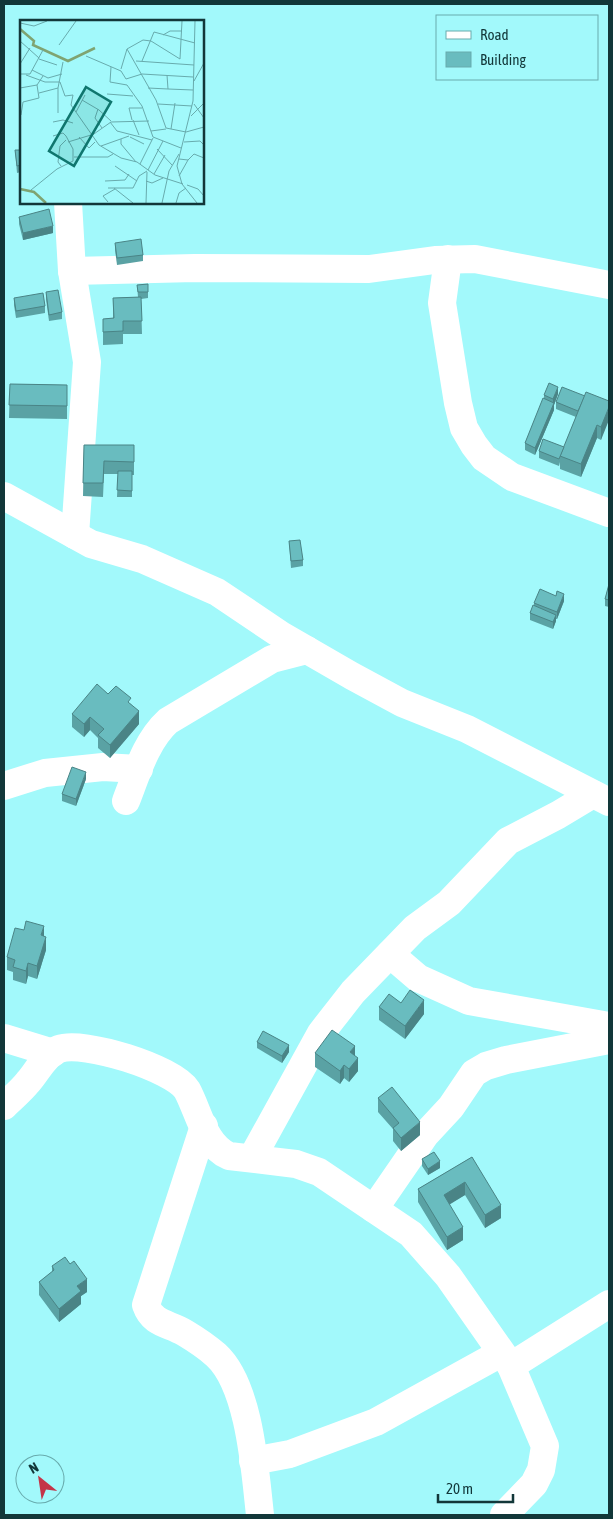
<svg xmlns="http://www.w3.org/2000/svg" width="613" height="1519" viewBox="0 0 613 1519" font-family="'Asap Condensed',sans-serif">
<rect width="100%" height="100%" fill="#a2f9fb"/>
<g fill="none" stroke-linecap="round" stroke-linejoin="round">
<!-- minor -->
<g stroke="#fff" stroke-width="28">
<polyline points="68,202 72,271 87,362 75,535"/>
<polyline points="448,259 442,303 458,403 464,428 474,445 484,458 512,477 609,513"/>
<polyline points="72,271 195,268 369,269 435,260 475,259 609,285"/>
<polyline points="4,496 91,544 142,559 217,592 281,635 352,676 402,703 467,729 609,802"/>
<polyline points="4,786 45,773 103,767 139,769"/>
<path d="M126 801C137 773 146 741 168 721L272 659 307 650"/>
<polyline points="390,954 418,978 469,1001 609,1026"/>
<polyline points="4,1038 53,1053"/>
<path d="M4 1106C12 1098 21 1091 28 1082 38 1071 45 1054 59 1049 83 1040 173 1068 187 1090 199 1112 204 1145 229 1156L296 1164 319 1172 411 1234 448 1276 511 1366 545 1446 541 1470 534 1484 504 1515"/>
<path d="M204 1126 146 1305C153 1325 169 1323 185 1333 195 1339 207 1347 216 1355 250 1386 255 1471 260 1515"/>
<polyline points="252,1158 321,1033 353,992 415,928 449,903 508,841 558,815 593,794"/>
<polyline points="374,1209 425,1135 451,1107 474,1073 486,1066 506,1060 609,1040"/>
<polyline points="511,1366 609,1304"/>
<polyline points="253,1461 290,1454 376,1422 501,1353"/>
</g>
</g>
<!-- wall -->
<g fill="#5aa2a4">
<polygon points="15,150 21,150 21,172 17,173"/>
<polygon points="19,217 53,233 23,240 19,224"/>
<polygon points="115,243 143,255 143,261 117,265 115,250"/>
<polygon points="148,284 148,298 141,299 142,334 123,334 123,344 103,345 103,319 113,318 113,298 138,297 137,285"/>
<polygon points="46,292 62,312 62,319 49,321 46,299"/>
<polygon points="14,298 45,306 45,313 16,318 14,305"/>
<polygon points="10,384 67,385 67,419 9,418"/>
<polygon points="558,394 554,405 554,410 535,455 525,450 525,443 544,398 544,395"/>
<polygon points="585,396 609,401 601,440 597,438 581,477 560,469 560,462 559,466 539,458 539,451 564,447 576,417 556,409 556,402"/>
<polygon points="609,444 609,460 608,460 608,447"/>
<polygon points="84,445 134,445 134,475 132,475 132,497 117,497 118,474 104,474 103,497 83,496"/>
<polygon points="289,541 303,560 303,566 291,568"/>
<polygon points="609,584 609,607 605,606 605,599"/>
<polygon points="564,601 557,619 556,619 556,621 553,629 530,620 530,613 534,606 534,603"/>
<polygon points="108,694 131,704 139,724 110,758 98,748 98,738 90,730 84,737 72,727 72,714"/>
<polygon points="86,779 76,806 62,801 62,794"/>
<polygon points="44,936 46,950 37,979 28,976 26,984 13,980 13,972 7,970 7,957"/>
<polygon points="401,1003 424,1014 405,1039 379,1020 379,1007"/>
<polygon points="257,1042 289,1052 282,1063 257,1048"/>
<polygon points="315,1053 355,1056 358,1071 349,1082 344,1078 340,1084 315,1067"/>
<polygon points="378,1098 420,1135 401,1151 393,1141 393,1129 378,1112"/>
<polygon points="472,1157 501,1218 485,1228 465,1195 449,1204 463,1240 447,1250 418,1202 418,1189"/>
<polygon points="422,1159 440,1168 428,1175 422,1166"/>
<polygon points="52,1266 87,1292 81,1296 81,1304 59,1322 39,1295 39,1282 52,1272"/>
</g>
<!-- shaded-wall -->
<g fill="#4a8486">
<polygon points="53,226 53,233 23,240 23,233"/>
<polygon points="558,387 558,394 554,405 554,410 535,455 535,448 553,404 553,399"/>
<polygon points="609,407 609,420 601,440 601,427"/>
<polygon points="597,425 597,438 581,477 581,464"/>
<polygon points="564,594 564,601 557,619 557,612"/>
<polygon points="556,615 556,621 553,629 553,622"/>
<polygon points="139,711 139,724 110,758 110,745"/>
<polygon points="90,717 90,730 84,737 84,724"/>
<polygon points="86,772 86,779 76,806 76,799"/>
<polygon points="44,926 44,939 41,935"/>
<polygon points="46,937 46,950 37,979 37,966"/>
<polygon points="28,963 28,976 26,984 26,971"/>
<polygon points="424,1000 424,1014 405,1039 405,1026"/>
<polygon points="289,1045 289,1052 282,1063 282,1056"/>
<polygon points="355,1046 355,1059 350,1052"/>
<polygon points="358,1058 358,1071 349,1082 349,1069"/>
<polygon points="344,1065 344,1078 340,1084 340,1071"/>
<polygon points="420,1122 420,1135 401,1151 401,1138"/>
<polygon points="440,1161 440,1168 428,1175 428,1169"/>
<polygon points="465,1182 465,1195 444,1208 444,1195"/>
<polygon points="501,1205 501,1218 485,1228 485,1215"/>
<polygon points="463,1227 463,1240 447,1250 447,1237"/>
<polygon points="87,1279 87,1292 81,1296 81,1304 59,1322 59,1309 77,1286"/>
</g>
<!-- building -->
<g fill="#69bcbf" stroke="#4a8486">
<polygon points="15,150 21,150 21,165 17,166"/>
<polygon points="49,209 53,226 23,233 19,217"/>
<polygon points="141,239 143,255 117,258 115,243"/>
<polygon points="148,284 148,292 138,292 137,285"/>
<polygon points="58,290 62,312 49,315 46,292"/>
<polygon points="43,293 45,306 16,311 14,298"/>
<polygon points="141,297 142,321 123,321 123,331 103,332 103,319 114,318 113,298"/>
<polygon points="549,383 558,387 553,399 544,395"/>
<polygon points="10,384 67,385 67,406 9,405"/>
<polygon points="562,387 585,396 578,411 556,402"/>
<polygon points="586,392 609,401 609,407 601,427 597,425 581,464 560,456"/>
<polygon points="543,398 554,403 535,448 525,443"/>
<polygon points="543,439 564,447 559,459 539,451"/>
<polygon points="84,445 134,445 134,462 104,461 103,483 83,483"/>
<polygon points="118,471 132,471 132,491 117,490"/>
<polygon points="300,540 303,560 291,561 289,541"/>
<polygon points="609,584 609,600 605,599"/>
<polygon points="540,589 556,596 557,591 564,594 557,612 534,603"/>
<polygon points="533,605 556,615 553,622 530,613"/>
<polygon points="97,684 108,694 116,686 131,698 128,702 139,711 110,745 98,735 104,729 90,717 84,724 72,714"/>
<polygon points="72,767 86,772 76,799 62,794"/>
<polygon points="26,921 44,926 41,935 46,937 37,966 28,963 26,971 13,967 15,960 7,957 15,928 24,930"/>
<polygon points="410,990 424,1000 405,1026 379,1007 389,994 401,1003"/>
<polygon points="332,1030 355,1046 350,1052 358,1058 349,1069 344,1065 340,1071 315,1053"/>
<polygon points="263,1031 289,1045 282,1056 257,1042"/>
<polygon points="392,1087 420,1122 401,1138 393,1128 399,1123 378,1098"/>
<polygon points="434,1152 440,1161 428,1169 422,1159"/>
<polygon points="472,1157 501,1205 485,1215 465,1182 444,1195 463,1227 447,1237 418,1189"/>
<polygon points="65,1257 70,1264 74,1261 87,1279 77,1286 81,1291 59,1309 39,1282 54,1270 52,1266"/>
</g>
<!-- overview -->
<g transform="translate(20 20)">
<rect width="184" height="184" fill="#a2f9fb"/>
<path fill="none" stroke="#7fa472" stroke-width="2.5" d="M0 9 14 21 13 25 48 41 75 28M0 169 14 172 26 183"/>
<path fill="none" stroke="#68abad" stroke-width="1" d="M175 1 173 81 157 146 162 164 177 183M0 3 14 6 27 1M143 15 150 11H162M0 21 19 38M39 25 56 1M107 29 136 80 146 108 166 112M66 36 101 51 106 59 122 54 173 57M19 39 37 45M160 39 162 1M116 41 174 45M122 41 134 12 175 23M0 44 10 28M91 47 90 62 107 65 122 86 133 117 161 128M101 49 107 29 123 20 131 21 160 39M12 50 28 58 42 54M0 54H10L23 30M6 55 25 62H40L45 76 53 75 51 85 79 125 101 138 117 142 135 155 163 164M147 55 148 69 173 70M174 61 184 43M0 68 17 65M128 68 148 69M19 73 38 68M87 74 113 76M62 80 79 90 91 101M138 84 172 86M174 84 184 98M78 89 75 98 82 108M56 92 65 75M38 93V68L43 42M1 95 3 82 19 78 17 65 23 56M171 96 183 84M112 100 109 88H122M113 100 119 115M33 102 43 100 53 103M90 102 97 111 132 120M151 109 155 83M131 111 146 109M166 112 184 107M71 116 91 102 129 101M59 117 69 128 75 122M110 117 124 124M101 119V124L116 142M48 122 71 115M164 122 180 121 184 125M81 126 109 116M137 129 152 145M54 137H88L93 134M159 139 168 140 174 134 184 138M120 144 133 118M41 146 38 142 40 126 46 120M95 146 117 161M128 150 143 121M134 154 145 135M159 156 168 140M85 161 105 160 109 154M126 161 132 163 143 158M167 165 178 169 184 176M88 168H113L119 156 127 151M94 168 113 183M11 170 37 149 53 141V129L46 116 43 113 33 116M88 182 83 176 95 169M126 183 127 152M142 183 149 151 159 134M156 183 159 173 166 168"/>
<path fill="#0f766e" fill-opacity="0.15" stroke="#0f766e" stroke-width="2.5" d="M66 67 91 82 54 146 29 131Z"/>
<rect width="184" height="184" fill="none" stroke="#123739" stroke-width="2.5"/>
</g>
<!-- border -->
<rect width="613" height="1519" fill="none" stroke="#123739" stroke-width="10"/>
<!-- legend -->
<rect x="436" y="15" width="162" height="65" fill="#a2f9fb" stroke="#68abad"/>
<rect x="446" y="31" width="25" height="8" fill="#ffffff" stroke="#68abad"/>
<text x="480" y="40" font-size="15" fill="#123739">Road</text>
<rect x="446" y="52" width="25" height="15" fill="#69bcbf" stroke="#68abad"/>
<text x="480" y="65" font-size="15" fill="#123739">Building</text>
<!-- north arrow -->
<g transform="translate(40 1479) rotate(330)"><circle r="24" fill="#a2f9fb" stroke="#68abad"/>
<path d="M0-4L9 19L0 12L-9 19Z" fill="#c43448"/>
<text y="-8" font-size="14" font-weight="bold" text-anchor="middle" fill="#123739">N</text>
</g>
<!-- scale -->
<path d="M438 1494v8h75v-8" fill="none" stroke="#123739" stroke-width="2.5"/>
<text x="446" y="1494" font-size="15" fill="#123739" stroke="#a2f9fb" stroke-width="4" paint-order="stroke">20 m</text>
</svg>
